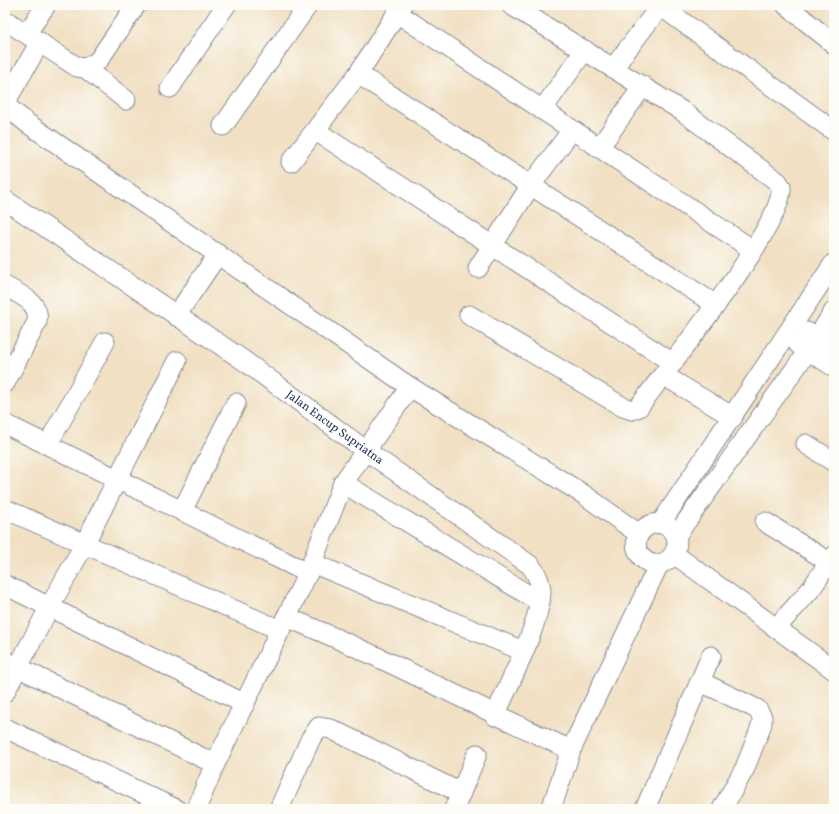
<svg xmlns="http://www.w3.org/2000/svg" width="839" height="814" viewBox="0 0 839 814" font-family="Vollkorn,serif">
<rect width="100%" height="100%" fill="#fdfcf7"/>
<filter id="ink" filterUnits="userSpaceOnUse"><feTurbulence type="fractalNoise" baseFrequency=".025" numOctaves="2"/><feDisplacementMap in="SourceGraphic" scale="8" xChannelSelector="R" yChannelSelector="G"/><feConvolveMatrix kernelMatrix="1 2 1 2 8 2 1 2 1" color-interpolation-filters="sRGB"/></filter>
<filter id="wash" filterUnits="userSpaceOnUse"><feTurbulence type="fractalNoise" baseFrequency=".012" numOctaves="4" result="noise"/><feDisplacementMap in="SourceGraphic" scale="16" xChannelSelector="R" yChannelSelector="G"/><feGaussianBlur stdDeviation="0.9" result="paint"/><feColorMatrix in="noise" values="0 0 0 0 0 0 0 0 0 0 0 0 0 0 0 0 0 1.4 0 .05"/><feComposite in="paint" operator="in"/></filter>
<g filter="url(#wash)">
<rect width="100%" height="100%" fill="#f1e0c3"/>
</g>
<g filter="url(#ink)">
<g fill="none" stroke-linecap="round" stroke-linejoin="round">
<defs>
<g id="street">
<polyline points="659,5 834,131"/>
<polyline points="786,5 834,44"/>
<polyline points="397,13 753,250"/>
<polyline points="5,20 77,67 85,68 98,61 136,5"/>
<polyline points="27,33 46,5"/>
<polyline points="614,67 661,5"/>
<polyline points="85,68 126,100"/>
<polyline points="358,74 716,305"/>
<polyline points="170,88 226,5"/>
<polyline points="5,103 40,42"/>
<polyline points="5,105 27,123 410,387 583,494 639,534"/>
<polyline points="542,110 585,50"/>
<polyline points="223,126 308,5"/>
<polyline points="316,131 673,363"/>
<polyline points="599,148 643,86"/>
<polyline points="291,162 358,74 402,5"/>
<path d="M5 200 243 360 365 450 530 565C536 572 540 580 541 590 541 623 509 683 495 716"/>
<polyline points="478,268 531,185 572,130"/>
<path d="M5 286C20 295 41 302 37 322L5 383"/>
<path d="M469 315 623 407 632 410 639 407C665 370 785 225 781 187L778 182 682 111 511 5"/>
<polyline points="176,316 218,254"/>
<polyline points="807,332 834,350"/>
<polyline points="798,344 834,367"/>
<polyline points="663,375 733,417"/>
<polyline points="5,424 308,573"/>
<polyline points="48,444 105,342"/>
<polyline points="806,444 834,462"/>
<polyline points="343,483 540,602"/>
<polyline points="5,509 280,630"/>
<polyline points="182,511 236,403"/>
<polyline points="765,522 829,562 834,556"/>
<polyline points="661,523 834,263"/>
<path d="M676 536C660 508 625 533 640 555 654 575 682 559 676 536L817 338 834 311"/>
<polyline points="674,554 834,670"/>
<polyline points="312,563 523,651"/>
<polyline points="5,585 245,704"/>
<path d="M286 617C383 656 476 707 571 750"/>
<polyline points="776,628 811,589 829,562"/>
<polyline points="5,661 215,764"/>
<polyline points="701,682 757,709 762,717 762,724 745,768 722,809"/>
<polyline points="5,692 50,606 84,545 177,361"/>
<polyline points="5,728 176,809"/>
<polyline points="196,809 215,764 308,573 343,483 410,387"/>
<polyline points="279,809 311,738 319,727 331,729 461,793"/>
<polyline points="454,809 477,754"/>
<polyline points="551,809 571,750 659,564"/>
<polyline points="645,809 711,656"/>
</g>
</defs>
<!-- street casing -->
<use href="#street" stroke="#868890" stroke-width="21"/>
<!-- street -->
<use href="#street" stroke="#fff" stroke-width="19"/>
</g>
</g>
<g text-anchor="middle" stroke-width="4" stroke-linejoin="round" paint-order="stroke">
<!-- street labels -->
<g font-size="12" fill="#1b2f5e" stroke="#fdfcf7">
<text transform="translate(335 427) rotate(36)" y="4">Jalan Encup Supriatna</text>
</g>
</g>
<!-- margin -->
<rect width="839" height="814" fill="none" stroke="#fdfcf7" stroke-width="20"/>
</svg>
